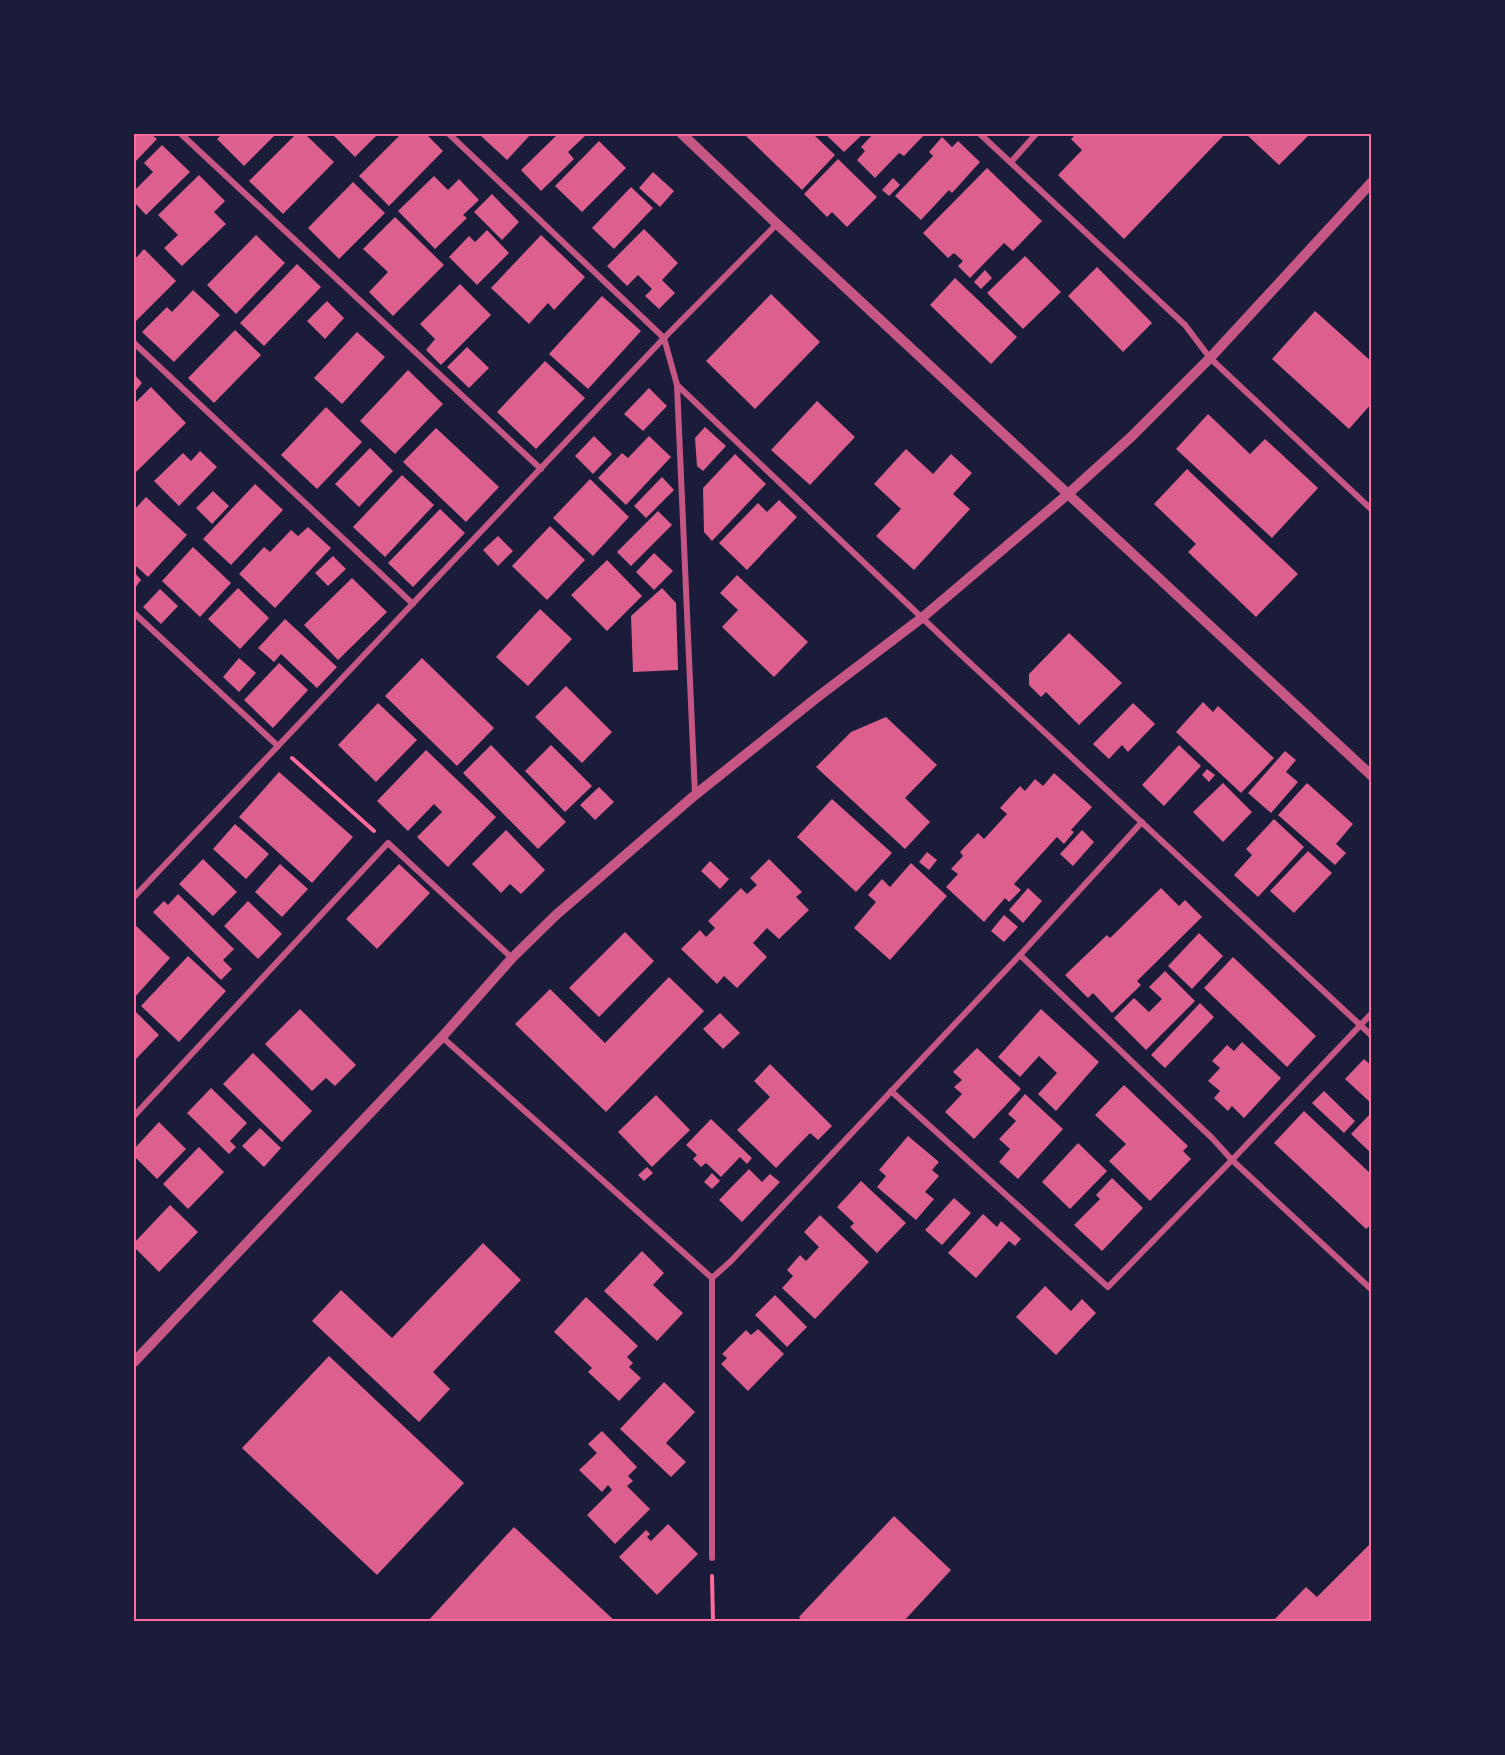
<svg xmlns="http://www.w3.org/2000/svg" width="1505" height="1755" viewBox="0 0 1505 1755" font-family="Figtree,sans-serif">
<rect width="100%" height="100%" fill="#1b1b3a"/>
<!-- building -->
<g fill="#dd5f8e">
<polygon points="134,134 151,134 157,139 134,163"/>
<polygon points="222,134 276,134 244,166 217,139"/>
<polygon points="296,134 305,134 334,162 283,214 249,181"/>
<polygon points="332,134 378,134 355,157"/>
<polygon points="401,134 426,134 443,151 389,206 359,176"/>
<polygon points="484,134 531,134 507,160 481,136"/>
<polygon points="558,134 587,134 568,152 574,159 541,191 521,170"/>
<polygon points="744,134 813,134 835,155 802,190"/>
<polygon points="825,134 863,134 844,152"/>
<polygon points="873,134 925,134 904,156 899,153 875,178 857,160 865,151 861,147"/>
<polygon points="1076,134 1225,134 1124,239 1058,175 1082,150 1071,139"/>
<polygon points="1246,134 1310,134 1279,165"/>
<polygon points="942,137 952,147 958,141 980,162 952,193 949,190 921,220 895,196 933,156 929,152"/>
<polygon points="599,141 626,168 582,212 555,186"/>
<polygon points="162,145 190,172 146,215 134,202 134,191 153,172 144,163"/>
<polygon points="838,159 877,197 847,227 832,212 827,217 804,194"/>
<polygon points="987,168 1042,221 1013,251 1004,243 970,278 958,266 963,261 954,253 948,258 923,233"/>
<polygon points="653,172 674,191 660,207 639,188"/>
<polygon points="199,175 225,201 214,212 226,224 182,266 164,248 178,235 158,215"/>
<polygon points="434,176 448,190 459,179 479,200 463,215 467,218 435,249 398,211"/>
<polygon points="893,178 900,185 889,196 882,190"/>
<polygon points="353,182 385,213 339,259 308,228"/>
<polygon points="631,187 653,208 614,249 592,228"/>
<polygon points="492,194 519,222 502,240 474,212"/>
<polygon points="395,217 444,265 393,316 369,292 388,272 363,249"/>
<polygon points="644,229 678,263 662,280 675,293 659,309 645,296 652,289 638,275 627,286 607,266"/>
<polygon points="487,230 509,253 477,285 449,257 469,236 475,242"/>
<polygon points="256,235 285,263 236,314 207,285"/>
<polygon points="541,235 585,277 554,310 548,303 529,324 491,288"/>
<polygon points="144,249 176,281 134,323 134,260"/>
<polygon points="1025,256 1061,292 1023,329 987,293"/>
<polygon points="297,264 321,287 264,346 240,323"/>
<polygon points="1097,267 1152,323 1123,352 1068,296"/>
<polygon points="985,270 992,278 981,289 974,282"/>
<polygon points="955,278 1017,337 991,364 930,305"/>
<polygon points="460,284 491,315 441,365 426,350 435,339 420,324"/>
<polygon points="193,290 220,315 174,362 142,332 167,307 172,312"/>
<polygon points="771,294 820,342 755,409 706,361"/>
<polygon points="602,296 641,331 588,389 549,354"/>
<polygon points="327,301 344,318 325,339 307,321"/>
<polygon points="1315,311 1372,362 1372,403 1349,429 1272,359"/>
<polygon points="235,330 261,355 214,403 188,378"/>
<polygon points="357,332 385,357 342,404 314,378"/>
<polygon points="467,347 489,368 469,388 447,367"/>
<polygon points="545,361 585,398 536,449 497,412"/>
<polygon points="408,370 443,404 395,454 360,421"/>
<polygon points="134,374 142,383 134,393"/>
<polygon points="151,387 186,423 136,472 134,470 134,404"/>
<polygon points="649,388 667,406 643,431 624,414"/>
<polygon points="817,401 855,437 810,485 771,450"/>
<polygon points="326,407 362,442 317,489 281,455"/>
<polygon points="1208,414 1250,454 1265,439 1318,488 1272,538 1176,449"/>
<polygon points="705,427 726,446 703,471 697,466 695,438"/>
<polygon points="436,428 499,487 466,522 403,462"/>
<polygon points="594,436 612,454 593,474 575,456"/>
<polygon points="649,436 671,457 626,505 598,478 622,453 628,458"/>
<polygon points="370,448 393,471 359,507 335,484"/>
<polygon points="906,449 933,474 951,454 972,473 953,494 970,509 914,570 876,536 901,509 874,484"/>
<polygon points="200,451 217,467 179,506 154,481 183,453 191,461"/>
<polygon points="735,454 766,484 712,541 704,532 703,488"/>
<polygon points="1187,469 1298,574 1256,617 1188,552 1196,544 1154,504"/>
<polygon points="402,475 434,505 385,557 353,527"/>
<polygon points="662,477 674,490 646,518 634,506"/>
<polygon points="590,479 629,517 593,556 553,518"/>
<polygon points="255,484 283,510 231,565 203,539"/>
<polygon points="213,491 229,506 212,524 196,508"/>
<polygon points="146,497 187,535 148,577 134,564 134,510"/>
<polygon points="779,500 797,517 747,570 719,543 758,503 767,512"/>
<polygon points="440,509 465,533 413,587 388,563"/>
<polygon points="658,511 672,525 631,566 617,552"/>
<polygon points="550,526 585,560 547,600 512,566"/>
<polygon points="308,527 331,548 275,608 239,574 264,547 270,552 291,530 298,536"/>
<polygon points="498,536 513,551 498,566 483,550"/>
<polygon points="193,547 231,583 200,617 162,581"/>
<polygon points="654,553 673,571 654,590 636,572"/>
<polygon points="333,556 346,569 328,586 315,573"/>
<polygon points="607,560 642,596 607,631 571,595"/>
<polygon points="134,572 141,580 134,589"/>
<polygon points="737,575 808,642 774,677 722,627 738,610 720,593"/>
<polygon points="352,578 387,612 338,660 304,625"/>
<polygon points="238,588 269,618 240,649 208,619"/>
<polygon points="662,588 676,603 678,670 633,672 631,616"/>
<polygon points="160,589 178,606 161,624 143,607"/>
<polygon points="540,609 572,639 528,686 496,657"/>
<polygon points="285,619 337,667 317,688 281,654 274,662 258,648"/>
<polygon points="1069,633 1122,683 1079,725 1046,692 1041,697 1029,685 1029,674"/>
<polygon points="239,658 256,673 239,692 223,677"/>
<polygon points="422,658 494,728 457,766 385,696"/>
<polygon points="279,663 308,690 273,728 244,700"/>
<polygon points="566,686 612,732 582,763 535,717"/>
<polygon points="1203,702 1213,712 1218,706 1274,758 1241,793 1176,732"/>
<polygon points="378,703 417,740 376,782 338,745"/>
<polygon points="1133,703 1155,724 1128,752 1122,745 1109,759 1093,744"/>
<polygon points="886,717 937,765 905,798 930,822 905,849 816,767 851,732"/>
<polygon points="491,745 566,822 538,849 463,773"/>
<polygon points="551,745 592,786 565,812 525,771"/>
<polygon points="1179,745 1201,766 1164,806 1142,785"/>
<polygon points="426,750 496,817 448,867 417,837 442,812 434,804 408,831 377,801"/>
<polygon points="1285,751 1296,760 1286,772 1298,782 1271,813 1248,793"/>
<polygon points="1207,769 1215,775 1209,782 1202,775"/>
<polygon points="279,772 353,837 312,883 239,817"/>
<polygon points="1054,773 1092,807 1071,830 1074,832 1064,844 1057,837 1014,884 1021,890 1009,902 1005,898 984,922 946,887 958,874 951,869 963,856 960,852 978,833 984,839 1007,814 1000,808 1020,786 1025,791 1035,779 1043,786"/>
<polygon points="1223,783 1252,812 1223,842 1193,812"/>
<polygon points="1307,783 1353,824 1336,844 1346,853 1335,865 1278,815"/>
<polygon points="599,787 614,802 595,820 580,805"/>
<polygon points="832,799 892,853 856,892 797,837"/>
<polygon points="1274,819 1304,847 1258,897 1234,875 1252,855 1246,849"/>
<polygon points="235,824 269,854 246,879 213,849"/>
<polygon points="506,830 545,870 521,894 510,884 501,893 472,864"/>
<polygon points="1082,830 1094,842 1073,866 1060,854"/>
<polygon points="1308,851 1332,873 1294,913 1270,891"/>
<polygon points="927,852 937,860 929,870 919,862"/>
<polygon points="203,859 237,892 213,916 179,884"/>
<polygon points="769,859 802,892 796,897 809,910 779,939 767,928 753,943 767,957 737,988 724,976 717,984 681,949 700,930 706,937 715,928 708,921 741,888 747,894 757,885 750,878"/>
<polygon points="710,861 729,879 720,889 701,871"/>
<polygon points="911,863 947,896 890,960 854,928 876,902 868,895 882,879 890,887"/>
<polygon points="280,864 308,889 282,917 255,892"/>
<polygon points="399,864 430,893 377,949 346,919"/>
<polygon points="1028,888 1042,901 1023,923 1009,910"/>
<polygon points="1161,888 1179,906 1185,900 1202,917 1137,981 1141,985 1112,1013 1093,993 1088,998 1065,975 1107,935 1110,938"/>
<polygon points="178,894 234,949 223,960 232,969 221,980 153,912 164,901 168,905"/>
<polygon points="248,901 282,934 258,959 224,926"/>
<polygon points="1004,915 1018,927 1004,942 991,931"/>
<polygon points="134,924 170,958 134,998"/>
<polygon points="625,932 654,961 599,1017 569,988"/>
<polygon points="1199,933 1223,956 1192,989 1168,966"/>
<polygon points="188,956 226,991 179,1042 141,1006"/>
<polygon points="1233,957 1316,1036 1287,1067 1204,988"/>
<polygon points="1165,971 1195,1001 1146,1050 1114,1018 1134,998 1149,1012 1162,999 1149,987"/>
<polygon points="669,977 704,1011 606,1112 515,1024 550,989 605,1043"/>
<polygon points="1200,1003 1214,1017 1165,1068 1151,1055"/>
<polygon points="300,1009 356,1065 335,1086 326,1078 312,1091 265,1044"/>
<polygon points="1041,1009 1099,1062 1056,1111 1038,1094 1057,1073 1039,1056 1020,1077 998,1057"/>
<polygon points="134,1010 159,1035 134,1061"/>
<polygon points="720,1013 740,1033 723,1049 703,1029"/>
<polygon points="1242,1042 1281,1078 1244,1118 1232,1106 1228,1111 1214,1098 1220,1091 1208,1081 1220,1068 1212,1061 1227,1045 1234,1051"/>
<polygon points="977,1048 1021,1089 974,1139 945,1112 962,1094 954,1087 962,1080 953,1072"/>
<polygon points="253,1053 312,1111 282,1142 223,1084"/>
<polygon points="1364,1059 1372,1066 1372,1104 1345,1079"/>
<polygon points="770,1064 832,1126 818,1140 810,1133 776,1168 737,1130 770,1097 754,1081"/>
<polygon points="1124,1085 1188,1146 1183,1151 1191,1159 1150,1201 1109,1161 1126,1144 1095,1115"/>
<polygon points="211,1088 247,1123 230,1141 236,1147 229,1154 187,1113"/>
<polygon points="1324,1091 1355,1121 1344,1133 1312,1103"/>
<polygon points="1025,1094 1063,1129 1018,1179 999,1162 1010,1149 999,1139 1016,1121 1008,1114"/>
<polygon points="656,1095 690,1130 652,1167 618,1132"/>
<polygon points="1304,1111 1372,1175 1372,1224 1366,1229 1274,1143"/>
<polygon points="1372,1112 1372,1154 1351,1134"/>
<polygon points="711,1119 752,1158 747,1164 740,1157 721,1177 706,1163 701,1167 693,1159 697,1155 686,1145"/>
<polygon points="159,1122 186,1149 157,1179 134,1156 134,1149"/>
<polygon points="260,1128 281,1148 264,1167 242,1146"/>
<polygon points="908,1136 939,1162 932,1170 939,1176 925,1192 934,1199 916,1220 877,1187 886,1176 879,1170"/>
<polygon points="1078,1143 1107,1171 1070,1209 1042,1182"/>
<polygon points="199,1147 224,1172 188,1209 163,1184"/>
<polygon points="647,1167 653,1173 644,1181 638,1175"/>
<polygon points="749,1169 762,1182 770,1174 780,1182 742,1222 719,1200"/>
<polygon points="712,1173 720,1181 712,1189 704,1182"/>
<polygon points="1112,1178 1143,1208 1102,1251 1074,1225 1100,1199 1096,1195"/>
<polygon points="861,1181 906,1223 877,1253 850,1227 854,1223 837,1207"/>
<polygon points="954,1198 971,1213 942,1245 925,1230"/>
<polygon points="170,1205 198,1232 159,1272 134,1247 134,1243"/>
<polygon points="983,1214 997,1227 1001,1221 1021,1239 1015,1246 1009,1241 976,1278 948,1253"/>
<polygon points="820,1215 869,1262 815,1319 782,1288 793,1276 787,1270 800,1255 806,1261 819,1247 804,1232"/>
<polygon points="483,1243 521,1280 433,1372 450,1389 419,1422 312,1321 341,1290 392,1338"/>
<polygon points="642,1251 664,1273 653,1285 683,1313 657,1341 604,1291"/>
<polygon points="1045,1286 1071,1311 1082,1299 1096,1313 1056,1355 1016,1317"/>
<polygon points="775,1295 807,1327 787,1347 755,1315"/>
<polygon points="586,1297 638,1346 627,1357 633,1363 629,1367 641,1378 619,1401 588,1372 592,1368 554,1332"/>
<polygon points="758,1329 784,1354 748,1391 721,1364 727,1358 722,1354 746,1330 751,1335"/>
<polygon points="329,1356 464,1483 377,1575 242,1448"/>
<polygon points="664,1382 695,1412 666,1443 686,1462 671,1477 620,1429"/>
<polygon points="602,1431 637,1467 628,1476 633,1481 627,1486 650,1509 615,1544 587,1515 612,1490 608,1485 602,1492 579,1470 597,1453 588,1444"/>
<polygon points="894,1516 951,1570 903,1622 803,1622 799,1617"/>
<polygon points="668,1524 698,1554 657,1595 619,1557 646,1530 650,1534 647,1537 651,1541"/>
<polygon points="514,1527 616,1622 427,1622"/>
<polygon points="1372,1542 1372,1622 1272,1622 1306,1587 1317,1597"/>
</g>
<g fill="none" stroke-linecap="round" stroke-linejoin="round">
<!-- path -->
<g stroke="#ff6b9d" stroke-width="4">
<polyline points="292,758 374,831"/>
<polyline points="712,1576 713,1622"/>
</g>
<!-- minor -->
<g stroke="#c65784" stroke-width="6">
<polyline points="181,134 541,469"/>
<polyline points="449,134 664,338 677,385 695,795"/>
<polyline points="980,134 1185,325 1210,358 1372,510"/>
<polyline points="1011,162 1036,134"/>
<polyline points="134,343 413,604"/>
<polyline points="677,385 957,651 1372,1036"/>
<polyline points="134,613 278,746"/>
<polyline points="134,897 278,746 664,338 777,224"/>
<polyline points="1020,955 1212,1138 1232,1160 1372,1290"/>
<polyline points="442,1037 712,1278 712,1558"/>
<polyline points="891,1091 1108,1287 1232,1160 1372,1013"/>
<polyline points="134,1116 388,843 512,958"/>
<polyline points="712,1278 731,1261 1020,955 1142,822"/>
</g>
<!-- tertiary -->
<g stroke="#c65784" stroke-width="10">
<polyline points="682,134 777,224 1372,776"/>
<polyline points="134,1362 442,1037 512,958 556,915 695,795 815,699 923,617 1068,494 1131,437 1210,358 1372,182"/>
</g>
</g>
<!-- border -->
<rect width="1505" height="1755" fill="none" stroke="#1b1b3a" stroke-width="270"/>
<rect x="135" y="135" width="1235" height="1485" fill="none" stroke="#ff6b9d" stroke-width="2"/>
</svg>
